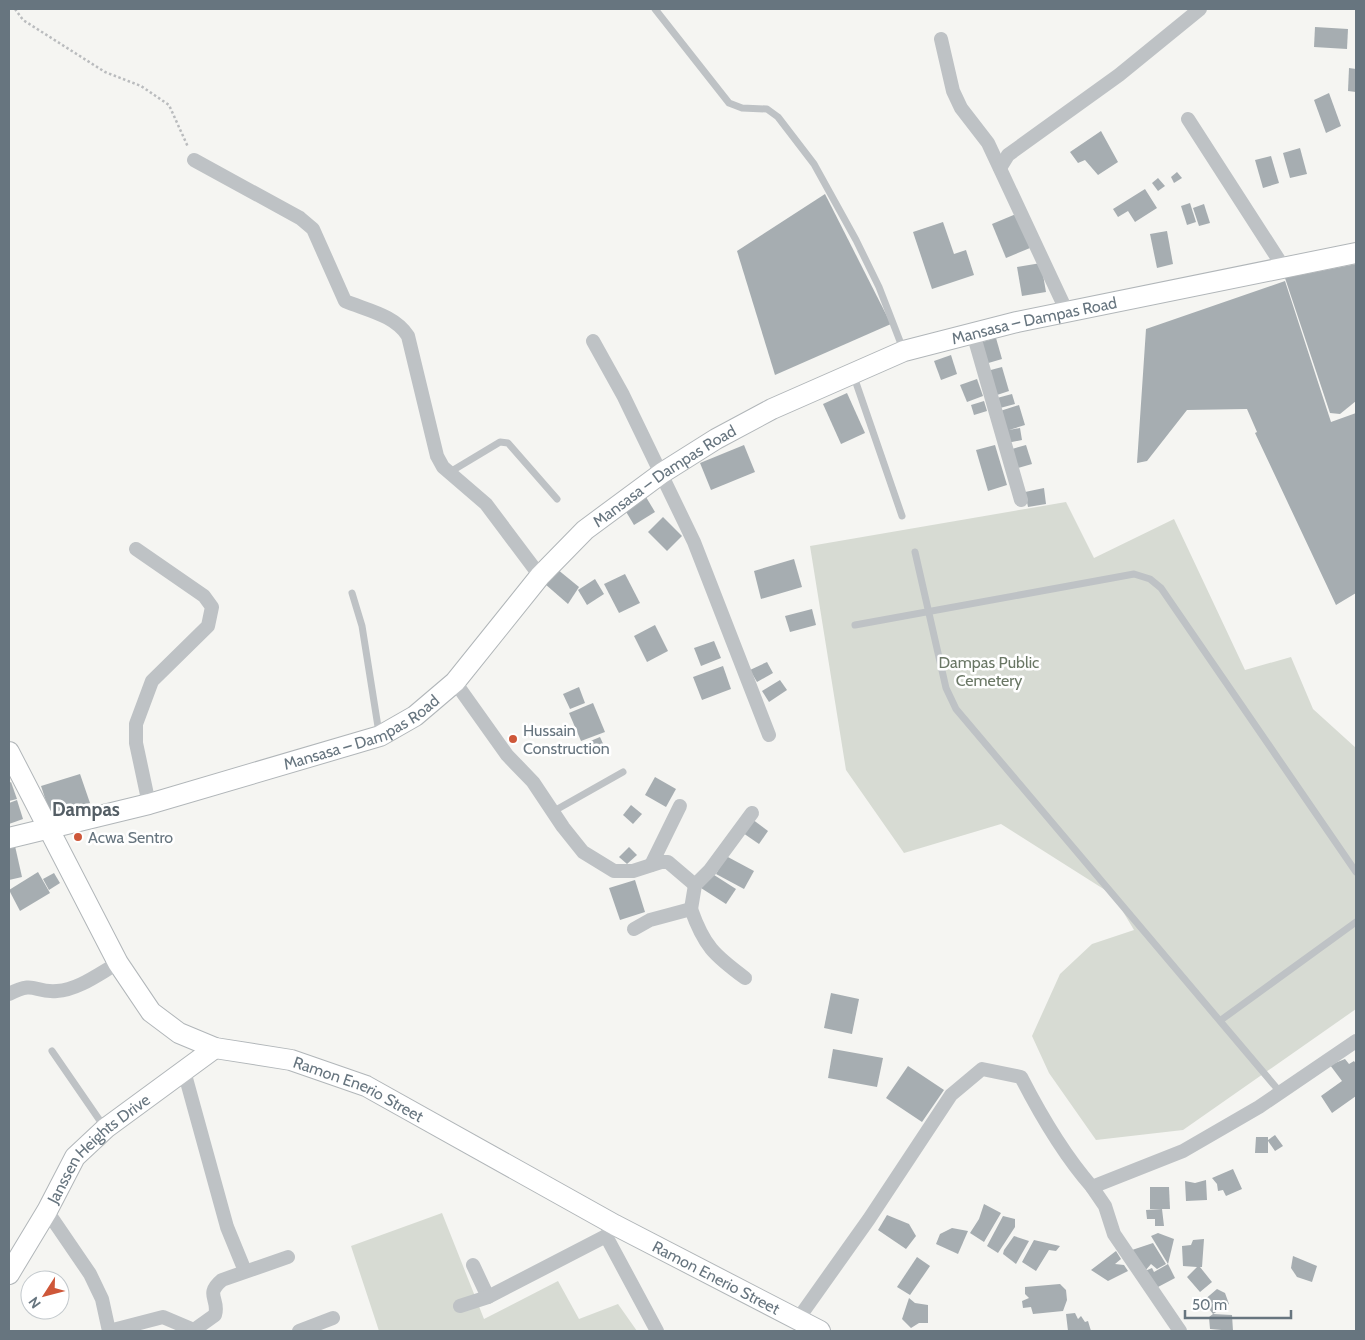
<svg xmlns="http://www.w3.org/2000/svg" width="1365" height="1340" viewBox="0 0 1365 1340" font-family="Cabin,sans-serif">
<rect width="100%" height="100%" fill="#f5f5f2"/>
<!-- green -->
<g fill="#d7dbd3">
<polygon points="1066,502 1094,558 1174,519 1245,670 1291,657 1313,709 1356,748 1356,1009 1183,1130 1096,1140 1049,1073 1032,1036 1060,974 1092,944 1134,930 1113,895 1001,824 904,853 846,770 810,546"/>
<polygon points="442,1213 484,1319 558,1281 579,1319 618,1304 637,1331 379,1331 351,1246"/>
</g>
<!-- building -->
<g fill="#a6adb1">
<polygon points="1315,27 1348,29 1347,49 1314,47"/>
<polygon points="1349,68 1356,69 1356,92 1348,91"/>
<polygon points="1329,93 1341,126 1326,133 1314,100"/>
<polygon points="1101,131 1118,162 1098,175 1085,160 1078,163 1070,152"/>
<polygon points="1300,148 1307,174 1290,178 1283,153"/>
<polygon points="1271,156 1279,183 1263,188 1255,160"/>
<polygon points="1177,172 1182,178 1174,183 1171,177"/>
<polygon points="1158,178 1165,186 1158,191 1152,183"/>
<polygon points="1145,189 1157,208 1135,222 1128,211 1118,217 1113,209"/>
<polygon points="825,194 891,324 775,375 737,251"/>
<polygon points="1190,203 1196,222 1187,225 1181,206"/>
<polygon points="1204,204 1210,223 1199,226 1193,208"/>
<polygon points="1016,214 1030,248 1006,258 992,224"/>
<polygon points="943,222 954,254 966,250 974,275 932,289 913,232"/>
<polygon points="1167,231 1173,264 1157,268 1150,234"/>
<polygon points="1041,263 1046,292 1022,296 1017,267"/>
<polygon points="1356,264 1356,401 1340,414 1330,413 1285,278"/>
<polygon points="1285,281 1331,422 1356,413 1356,593 1336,605 1255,433 1257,432 1247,409 1187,410 1147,461 1137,463 1146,329"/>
<polygon points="996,338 1002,359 985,364 979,343"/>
<polygon points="951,355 957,374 941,380 934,361"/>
<polygon points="1002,367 1009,391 994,396 987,371"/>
<polygon points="977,379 983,396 967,402 960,385"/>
<polygon points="847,393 865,433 841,444 823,404"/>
<polygon points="1012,394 1015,404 1000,408 997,398"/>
<polygon points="984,401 987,411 974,415 971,405"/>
<polygon points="1019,405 1025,425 1009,430 1020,428 1022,440 1007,443 997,412"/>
<polygon points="744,445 755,472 711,490 700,463"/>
<polygon points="995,445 1007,485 988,491 976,450"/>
<polygon points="1026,445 1032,464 1018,468 1012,449"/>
<polygon points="1044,488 1046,504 1028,507 1025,492"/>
<polygon points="646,497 655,512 634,525 625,510"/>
<polygon points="663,517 682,536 667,551 648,532"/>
<polygon points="794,559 802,587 761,599 754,571"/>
<polygon points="557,569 579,587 568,604 545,584"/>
<polygon points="625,574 640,603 619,613 604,584"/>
<polygon points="595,579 604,594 587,605 578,590"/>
<polygon points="812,609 816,625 790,632 785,616"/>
<polygon points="655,625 668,651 647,662 634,636"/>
<polygon points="714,641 721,658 701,666 694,648"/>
<polygon points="767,662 773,673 757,682 750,670"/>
<polygon points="723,666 731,689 702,700 693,677"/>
<polygon points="780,680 787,690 769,702 762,691"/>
<polygon points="579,687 585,703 570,709 563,694"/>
<polygon points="593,703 605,732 581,741 569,713"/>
<polygon points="600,737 605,748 586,756 581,745"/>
<polygon points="80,774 90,803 51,816 41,786"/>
<polygon points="655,777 676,789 666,807 645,795"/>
<polygon points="11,782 17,799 9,801 9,783"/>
<polygon points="17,800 23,819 9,824 9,803"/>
<polygon points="631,805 642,814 633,824 623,815"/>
<polygon points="752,819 768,831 759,844 743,833"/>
<polygon points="15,846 22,877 9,880 9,848"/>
<polygon points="629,847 637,855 627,864 619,857"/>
<polygon points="726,856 754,871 744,889 716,874"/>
<polygon points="38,872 50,893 20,911 9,890"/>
<polygon points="54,873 60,883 49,890 43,879"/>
<polygon points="711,873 736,889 726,904 701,888"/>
<polygon points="635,880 645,912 620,920 609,888"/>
<polygon points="831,993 859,999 852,1034 824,1028"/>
<polygon points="833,1049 883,1058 877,1087 828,1078"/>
<polygon points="1345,1059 1349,1064 1354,1061 1356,1064 1356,1096 1332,1113 1321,1096 1342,1081 1330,1065"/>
<polygon points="908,1066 944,1090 922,1122 886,1098"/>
<polygon points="1275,1135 1283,1146 1275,1151 1268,1141 1268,1153 1255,1153 1256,1137 1268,1137 1268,1140"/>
<polygon points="1233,1169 1242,1189 1226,1196 1223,1190 1218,1191 1217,1184 1212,1178"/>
<polygon points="1206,1180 1207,1200 1186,1201 1185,1181 1195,1183"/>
<polygon points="1150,1187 1169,1187 1170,1209 1150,1209"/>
<polygon points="984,1204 1001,1213 984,1242 970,1233 979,1219"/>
<polygon points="1162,1209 1164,1226 1155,1226 1155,1219 1147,1219 1146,1210"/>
<polygon points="887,1215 909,1224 916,1236 906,1249 878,1230"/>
<polygon points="1003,1216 1015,1219 1015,1227 998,1253 987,1246"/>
<polygon points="952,1228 968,1231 958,1254 936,1244 940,1234"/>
<polygon points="1158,1233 1174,1239 1168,1264 1151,1236"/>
<polygon points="1014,1236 1029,1241 1016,1264 1003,1254 1004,1250"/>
<polygon points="1204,1239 1202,1267 1200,1267 1212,1282 1200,1292 1187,1277 1197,1267 1183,1266 1182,1246 1191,1245 1193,1240"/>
<polygon points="1034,1240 1060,1246 1056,1251 1049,1250 1036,1271 1022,1262"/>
<polygon points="1153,1243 1166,1264 1157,1269 1151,1264 1145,1271 1132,1250"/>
<polygon points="1116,1251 1121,1259 1115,1264 1124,1265 1128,1271 1108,1281 1091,1270"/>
<polygon points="1293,1256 1317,1266 1312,1282 1297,1277 1291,1268"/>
<polygon points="917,1257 930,1266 910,1295 897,1287"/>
<polygon points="1168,1264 1175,1278 1158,1287 1145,1271 1152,1268 1154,1272"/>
<polygon points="1060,1284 1066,1290 1067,1300 1063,1311 1033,1314 1031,1307 1023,1308 1022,1301 1029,1298 1025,1294 1025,1287"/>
<polygon points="1217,1289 1225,1293 1229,1304 1213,1314 1232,1315 1233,1331 1210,1329 1209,1317 1213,1314 1203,1301"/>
<polygon points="909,1298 915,1303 928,1305 928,1323 919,1323 911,1328 902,1319"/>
<polygon points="1075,1313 1078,1319 1081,1316 1085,1322 1088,1321 1091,1331 1068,1331 1066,1314"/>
</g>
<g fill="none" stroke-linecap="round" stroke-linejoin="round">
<defs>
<g id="secondary">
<path id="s1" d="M9 752 118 963 151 1012 179 1033 215 1048 291 1060 366 1086 615 1225 820 1331"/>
<path id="s2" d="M9 838 149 804 380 736 415 716 455 682 540 576 585 530 662 473 716 439 772 409 904 351 1017 322 1356 253"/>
<path id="s3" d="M9 1274 47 1211 75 1157 106 1128 215 1048"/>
</g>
</defs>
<!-- secondary casing -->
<use href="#secondary" stroke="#b1b6b9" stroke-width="22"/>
<!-- path -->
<polyline stroke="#babcbe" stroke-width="2.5" stroke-dasharray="2.5 2.5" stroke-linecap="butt" points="15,9 23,20 105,72 141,86 169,105 188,147"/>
<!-- lane -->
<g stroke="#bec2c5" stroke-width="7">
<polyline points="655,9 729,103 742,108 767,109 778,117 814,164 856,240 879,287 903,349"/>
<polyline points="853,374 902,516"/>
<polyline points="450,472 500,442 508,443 557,499"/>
<polyline points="915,552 946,688 956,709 1280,1092"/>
<polyline points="352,593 362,626 379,733"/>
<polyline points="855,625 1134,574 1150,579 1161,588 1356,872"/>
<polyline points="554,811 623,772"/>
<polyline points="1221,1020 1356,922"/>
<polyline points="52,1051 105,1128"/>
</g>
<!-- street -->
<g stroke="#bec2c5" stroke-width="14">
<polyline points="941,39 953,91 961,108 988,143 1067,312"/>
<polyline points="1188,119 1284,268"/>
<path d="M194 160 300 218 313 229 345 301C366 310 395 315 408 336L437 456 443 467 486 504 540 576"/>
<polyline points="1000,168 1008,155 1119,75 1200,9"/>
<polyline points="973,333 1021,500"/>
<polyline points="593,341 623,395 694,542 769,735"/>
<polyline points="136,549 204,596 212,607 208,626 152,681 136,724 136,743 149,804"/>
<polyline points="455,682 507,755 533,782 563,827 583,852 614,871 633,871 661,862 668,862 695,885"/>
<polyline points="651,865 680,806"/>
<polyline points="691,909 695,885 710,870 752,813"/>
<path d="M634 929 650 920 691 909C704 946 714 955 745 978"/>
<path d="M9 994C36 980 33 993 57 991 78 990 100 973 118 963"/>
<polyline points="184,1071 227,1227 245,1271"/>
<polyline points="1092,1187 1105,1206 1114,1234 1180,1331"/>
<polyline points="47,1211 90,1274 102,1299 109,1331 163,1317 196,1331"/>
<polyline points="606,1236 657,1331"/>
<polyline points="473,1265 488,1297"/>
<polyline points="460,1306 488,1297 606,1236 615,1225"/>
<path d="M798 1319 869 1219 951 1095 982 1069 1021 1077C1041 1116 1063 1154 1092 1187L1183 1151 1259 1107 1356 1041"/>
<path d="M194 1330 215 1315C220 1299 204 1295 222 1280L288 1257"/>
<polyline points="299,1331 333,1318"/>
</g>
<!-- secondary -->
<use href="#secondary" stroke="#fff" stroke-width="20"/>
</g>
<!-- markers -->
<g fill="#ce5739" stroke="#fff" stroke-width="2">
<circle cx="513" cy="739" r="5"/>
<circle cx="78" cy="837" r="5"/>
</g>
<g text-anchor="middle" stroke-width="5" stroke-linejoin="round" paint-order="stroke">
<!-- street labels -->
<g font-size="16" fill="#67757f" stroke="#fff">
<text dy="6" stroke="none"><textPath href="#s2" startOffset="1179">Mansasa – Dampas Road</textPath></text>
<text dy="6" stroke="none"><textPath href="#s2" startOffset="774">Mansasa – Dampas Road</textPath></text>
<text dy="6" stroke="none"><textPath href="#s2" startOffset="369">Mansasa – Dampas Road</textPath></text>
<text dy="6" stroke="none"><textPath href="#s1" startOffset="521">Ramon Enerio Street</textPath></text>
<text dy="6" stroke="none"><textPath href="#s3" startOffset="156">Janssen Heights Drive</textPath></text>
<text dy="6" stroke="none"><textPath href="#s1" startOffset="926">Ramon Enerio Street</textPath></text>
</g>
<!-- park labels -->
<g font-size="16" fill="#6a7765" stroke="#fff">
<text x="989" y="668">Dampas Public<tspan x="989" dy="18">Cemetery</tspan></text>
</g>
<!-- poi labels -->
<g font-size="16" fill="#67757f" stroke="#fff" text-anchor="start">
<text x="523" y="736">Hussain<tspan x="523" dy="18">Construction</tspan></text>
<text x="88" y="843">Acwa Sentro</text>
</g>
<!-- quarter labels -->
<g font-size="19" font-weight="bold" fill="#545e65" stroke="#fff">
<text x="86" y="816">Dampas</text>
</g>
</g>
<!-- border -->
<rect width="1365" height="1340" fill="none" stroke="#67757f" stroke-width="20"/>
<!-- north arrow -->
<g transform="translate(45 1295) rotate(234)"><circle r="24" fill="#ffffff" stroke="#c2c8cc"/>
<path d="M0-4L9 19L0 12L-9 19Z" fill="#ce5739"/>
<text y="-8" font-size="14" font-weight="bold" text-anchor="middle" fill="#67757f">N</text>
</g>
<!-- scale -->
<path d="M1185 1310v8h106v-8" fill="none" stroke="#67757f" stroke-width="2.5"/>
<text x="1192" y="1310" font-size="15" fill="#67757f" stroke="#ffffff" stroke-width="4" paint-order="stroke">50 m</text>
</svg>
